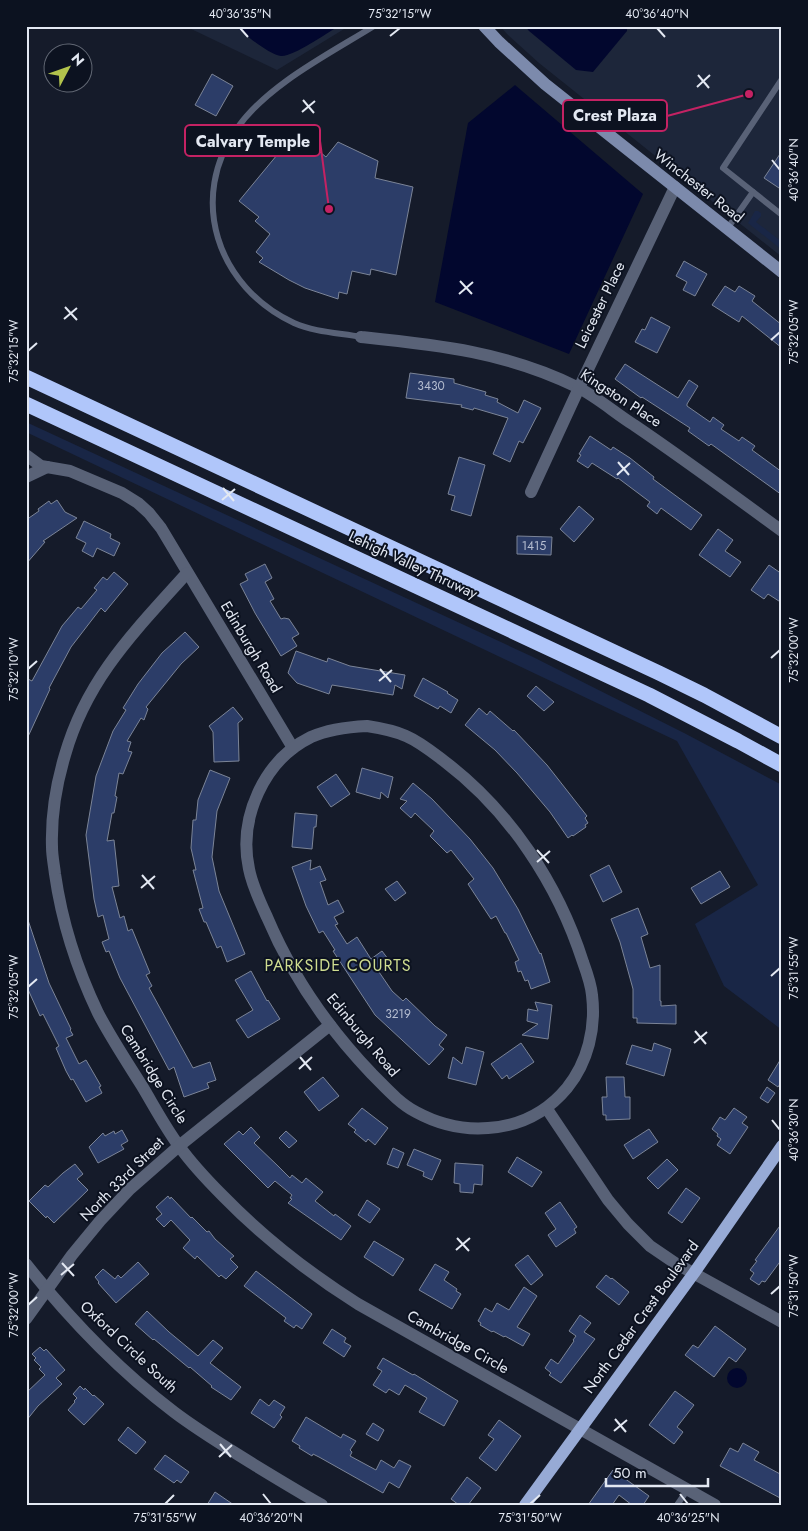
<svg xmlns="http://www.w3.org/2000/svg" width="808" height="1531" viewBox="0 0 808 1531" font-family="Jost,sans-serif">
<rect width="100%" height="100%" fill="#151b2a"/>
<!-- built -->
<g fill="#1d263a">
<polygon points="185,26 349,26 277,70"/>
<polygon points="500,26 782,26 782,257 539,63 507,34"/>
</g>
<!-- green -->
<g fill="#192646">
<polygon points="755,211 758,211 761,213 761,216 756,222 782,242 782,250 748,223"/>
<polygon points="26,422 533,657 686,734 782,785 782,1030 724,986 695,924 758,885 677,741 26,432"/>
</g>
<!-- water -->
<g fill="#02072e">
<path d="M235 26H339C327 33 293 57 281 56 270 55 244 34 235 26Z"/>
<polygon points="525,26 627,26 627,31 593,72 576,70 529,31"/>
<polygon points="515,85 643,194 569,354 435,302 468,123"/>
<circle cx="737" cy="1378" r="10"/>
</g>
<!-- building -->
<g fill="#2c3d68" stroke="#7b8497">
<polygon points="212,74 233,86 216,116 195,105"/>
<polygon points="296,132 326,157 338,142 378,161 375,178 413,187 396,275 371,269 370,275 352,271 347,294 339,292 338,299 305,288 289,280 259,262 263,258 256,252 270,234 255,221 259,217 239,201"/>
<polygon points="782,151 782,190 764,178"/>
<polygon points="684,261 707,274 695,296 683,290 687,282 676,276"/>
<polygon points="725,286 735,292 739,286 755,296 752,301 782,325 782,348 742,316 739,322 712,305"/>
<polygon points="651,317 670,327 657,353 635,342 642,329 645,330"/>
<polygon points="625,364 678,398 689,380 698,386 687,404 687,406 710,422 713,417 724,425 721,429 739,441 742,437 755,446 752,450 782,472 782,495 711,444 709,446 688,431 690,428 642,397 641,398 615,379"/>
<polygon points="410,373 454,379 454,383 486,392 485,395 498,399 497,402 518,413 524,400 541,408 523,443 519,441 510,462 493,454 508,418 474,408 473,410 461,407 462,405 406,398"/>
<polygon points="590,436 611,450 613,447 630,458 654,477 653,479 702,515 691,530 661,508 657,514 647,506 650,502 618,478 617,479 592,463 588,468 577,461 581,455 579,454"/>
<polygon points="459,457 485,465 471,516 451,510 455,496 448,494"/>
<polygon points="57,500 65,512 77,518 43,541 45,542 26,564 26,520 39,511 38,509 49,501 51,504"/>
<polygon points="579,506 594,519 574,542 560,529"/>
<polygon points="84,521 111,534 110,538 120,543 114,556 97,548 93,557 82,551 86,543 76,538"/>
<polygon points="718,529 733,540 725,551 741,562 730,577 699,555"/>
<polygon points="517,536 552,537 551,555 517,554"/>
<polygon points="265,564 272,578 265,582 274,599 270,601 281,619 284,618 289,619 299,634 292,638 297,646 281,656 255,613 240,584 248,580 245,574"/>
<polygon points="769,565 782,574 782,603 768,594 764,599 751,590"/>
<polygon points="114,572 128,584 105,612 101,608 71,647 49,688 50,689 26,741 26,678 32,681 62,626 78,607 81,609 97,590 94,588 103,577 107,580"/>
<polygon points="185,632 199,647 181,664 146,707 148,709 144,720 141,718 127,741 131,742 128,751 132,752 123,774 119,773 115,796 117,797 114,813 112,813 107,841 114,840 119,886 112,887 120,918 124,916 128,931 132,929 150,973 146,975 152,986 149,988 193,1068 210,1062 216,1080 207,1083 209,1088 184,1097 174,1067 169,1070 120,978 109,951 106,952 102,942 109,939 103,915 98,917 94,899 86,835 96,776 113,731 126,710 123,708 138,684 162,653"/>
<polygon points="296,651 327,662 328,658 350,666 405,675 402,689 395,685 393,695 332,685 329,694 297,683 288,673"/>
<polygon points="423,678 448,692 447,693 458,700 451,713 440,706 438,709 414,696"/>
<polygon points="536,686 554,702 544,711 527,696"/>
<polygon points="233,707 243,719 238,723 239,761 214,762 213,732 209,726"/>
<polygon points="479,708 487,715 490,711 513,731 514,730 547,765 587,816 585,818 588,823 585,825 586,827 573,836 572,835 568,838 550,812 517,773 495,750 465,725"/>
<polygon points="362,768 393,777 388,798 381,792 380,799 356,792"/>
<polygon points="210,770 230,778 217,811 212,857 219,891 245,954 227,962 221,946 217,948 206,922 204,922 199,909 203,908 193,870 196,870 191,848 193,820 196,820 198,800"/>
<polygon points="336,774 350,794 331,807 317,787"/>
<polygon points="413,783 432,799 470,839 493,868 518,909 540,954 541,953 550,982 531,989 528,980 525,981 521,971 518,972 515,962 519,960 506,933 505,933 496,916 491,919 468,884 474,879 451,850 447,853 430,836 434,831 415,813 411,818 400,808 407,801 400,799"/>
<polygon points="295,813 317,815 316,827 314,827 312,849 292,847"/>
<polygon points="311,860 310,870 320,866 326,880 320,882 328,905 338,900 344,912 334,917 338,924 335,925 347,944 357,937 371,959 382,951 391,963 379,972 392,991 403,1001 406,998 435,1026 447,1035 439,1045 444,1049 429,1065 375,1015 333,951 335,950 323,931 319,933 306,906 292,867"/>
<polygon points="609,865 622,892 603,902 590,875"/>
<polygon points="720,871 730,887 701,904 691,888"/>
<polygon points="397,881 406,893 395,901 385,889"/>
<polygon points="638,908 648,934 641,937 650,968 660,965 660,1001 661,1001 661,1006 676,1005 676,1024 637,1023 637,1018 633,1018 633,989 620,942 611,919"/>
<polygon points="26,920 28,920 49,983 71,1029 70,1030 73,1035 66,1038 79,1064 86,1060 101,1086 99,1087 102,1093 86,1102 73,1079 71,1080 66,1071 56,1048 59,1046 43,1014 40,1016 26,985"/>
<polygon points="251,971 267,1001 268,1000 280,1019 248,1038 236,1020 253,1010 235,980"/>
<polygon points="535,1002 552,1005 548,1039 522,1035 538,1024 527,1021 528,1009 538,1011"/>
<polygon points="521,1043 534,1062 509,1079 507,1075 502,1079 491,1064"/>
<polygon points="654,1043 671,1049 664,1076 626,1064 632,1045 652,1051"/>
<polygon points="466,1047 484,1052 476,1085 448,1078 453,1057 462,1064"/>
<polygon points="782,1057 782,1081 778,1087 768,1080"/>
<polygon points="323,1077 339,1096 319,1111 304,1092"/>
<polygon points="606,1077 624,1077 625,1097 630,1097 630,1119 606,1120 606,1115 603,1115 602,1097 607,1097"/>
<polygon points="767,1087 775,1093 768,1103 760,1098"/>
<polygon points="362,1108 388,1128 375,1145 368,1139 366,1142 354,1132 356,1130 348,1124"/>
<polygon points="734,1108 747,1117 742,1123 748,1127 730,1154 717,1145 721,1139 717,1136 718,1134 712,1129 720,1117 725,1120"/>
<polygon points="251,1127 260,1137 254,1143 278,1166 290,1178 292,1175 302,1183 306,1178 323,1192 315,1201 334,1216 335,1214 351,1226 341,1240 288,1203 292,1199 290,1198 292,1195 275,1181 268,1188 224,1144 239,1131 243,1135"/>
<polygon points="649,1129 658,1142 633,1159 624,1145"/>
<polygon points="122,1130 128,1141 121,1145 124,1149 98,1163 89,1147 103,1133 105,1136 114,1131 115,1134"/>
<polygon points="286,1131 297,1141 289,1148 279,1138"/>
<polygon points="393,1148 404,1153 398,1168 387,1164"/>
<polygon points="414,1149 441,1160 432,1180 423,1176 424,1172 407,1165"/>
<polygon points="517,1157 542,1172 532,1187 508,1172"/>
<polygon points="667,1159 678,1170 658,1189 647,1178"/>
<polygon points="455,1163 483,1165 482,1185 474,1184 473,1193 460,1192 460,1184 454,1183"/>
<polygon points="75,1164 83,1174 77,1179 88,1190 54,1223 47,1216 46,1218 29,1201 45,1185 48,1187 63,1173"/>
<polygon points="686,1188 700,1198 682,1223 668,1213"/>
<polygon points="168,1196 170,1199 171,1197 191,1218 192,1217 207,1232 209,1231 215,1239 234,1256 230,1259 238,1267 226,1279 221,1275 219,1277 197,1256 195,1259 183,1248 190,1240 171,1220 164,1227 156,1219 162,1214 156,1207"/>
<polygon points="367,1200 380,1209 370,1223 358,1215"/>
<polygon points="560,1202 577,1227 574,1229 576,1233 556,1247 548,1235 556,1229 545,1213"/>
<polygon points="782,1223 782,1259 765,1282 762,1281 759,1285 750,1279 754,1273 750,1270 757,1261 755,1260"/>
<polygon points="374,1241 404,1259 393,1276 364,1257"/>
<polygon points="528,1255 543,1275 531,1285 515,1265"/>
<polygon points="138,1262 149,1274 116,1303 98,1283 99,1282 95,1277 103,1269 115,1279 118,1275 121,1278"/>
<polygon points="435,1264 449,1272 444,1280 457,1289 456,1291 461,1294 452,1309 419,1290"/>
<polygon points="256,1271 312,1314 302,1329 296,1325 294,1328 284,1321 286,1318 244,1286"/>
<polygon points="606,1275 611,1279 612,1278 629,1292 619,1305 596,1287"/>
<polygon points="524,1287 537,1296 517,1327 530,1334 523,1346 505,1336 504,1337 493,1331 492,1332 480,1325 481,1323 478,1321 485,1308 492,1312 497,1303 509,1310"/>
<polygon points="147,1311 169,1332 198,1356 213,1340 223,1348 210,1363 241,1387 231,1400 211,1387 212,1386 190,1367 189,1368 154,1339 153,1340 135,1324"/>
<polygon points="580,1315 591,1323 584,1332 595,1339 561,1383 549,1375 551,1373 545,1368 551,1359 558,1364 574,1341 573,1340 576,1336 569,1331"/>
<polygon points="715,1326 746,1349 736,1362 729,1357 714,1377 685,1355 693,1345 698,1348"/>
<polygon points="332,1329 346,1338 344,1342 351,1346 344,1357 323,1343"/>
<polygon points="40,1347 44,1351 46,1349 65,1370 56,1378 62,1384 38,1406 26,1421 26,1393 45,1375 39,1369 41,1367 34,1360 36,1358 32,1354"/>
<polygon points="383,1358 413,1375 414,1374 458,1401 444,1426 419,1412 427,1398 405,1385 399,1395 389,1389 386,1393 373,1385 382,1371 377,1368"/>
<polygon points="80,1386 84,1390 85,1388 93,1396 94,1395 104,1404 84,1425 68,1410 75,1402 74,1401 77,1398 73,1394"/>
<polygon points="675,1391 694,1405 677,1427 683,1432 674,1444 649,1425"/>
<polygon points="260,1399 269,1406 274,1400 285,1407 280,1415 282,1417 274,1428 251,1413"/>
<polygon points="306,1417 341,1438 343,1434 356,1441 350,1450 352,1452 350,1456 376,1470 381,1460 394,1468 399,1460 411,1466 399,1488 389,1482 383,1493 319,1457 313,1454 312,1456 299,1448 300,1446 292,1441"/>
<polygon points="499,1420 521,1436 496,1471 479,1458 494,1439 488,1435"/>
<polygon points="373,1423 384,1430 378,1441 366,1434"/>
<polygon points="128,1427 146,1442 136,1454 118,1440"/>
<polygon points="743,1443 759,1452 754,1460 782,1475 782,1499 720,1466 730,1448 738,1452"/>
<polygon points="165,1455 189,1472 181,1483 177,1480 174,1483 154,1469"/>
<polygon points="613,1470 649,1496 643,1505 632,1505 619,1495 612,1505 588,1505"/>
<polygon points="467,1477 481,1488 468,1505 459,1505 451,1499"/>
<polygon points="215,1492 234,1505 207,1505"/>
</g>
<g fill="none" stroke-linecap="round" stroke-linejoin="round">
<!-- lane -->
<g stroke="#596277" stroke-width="6">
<polyline points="782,79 723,168 782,215"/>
<polyline points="727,229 753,192"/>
<path d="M361 337C339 333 314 332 294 323 217 287 187 198 238 127 269 84 329 54 374 26"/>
<polyline points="677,1505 688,1489"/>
</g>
<!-- street -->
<g stroke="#596277" stroke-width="12">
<path d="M361 337C437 345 507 352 577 387 597 397 615 413 634 425 684 459 733 495 782 531"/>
<polyline points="26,455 41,466 70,471 122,493 138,503 149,513 161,528 293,748"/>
<polyline points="26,477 47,467"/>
<polyline points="531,492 579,388 675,187"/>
<path d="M187 573C135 631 87 678 65 755 56 785 51 817 52 847 52 856 54 865 55 874 62 923 77 969 98 1013 111 1038 127 1062 142 1086 154 1106 165 1127 179 1146 192 1164 208 1181 223 1196 264 1238 309 1273 358 1304L715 1505"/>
<path d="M367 726C380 728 393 730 406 736 420 742 432 752 444 761 510 811 558 884 583 962 587 973 591 984 592 995 596 1028 588 1062 567 1088 547 1112 520 1126 488 1128 463 1130 438 1124 416 1112 399 1103 386 1088 372 1074 328 1028 292 976 267 917 260 902 252 885 249 869 238 818 264 760 311 737 329 729 347 727 367 726Z"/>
<polyline points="547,1109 608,1200 628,1224 650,1246 675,1263 782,1322"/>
<path d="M26 1264C68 1317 120 1371 174 1412 199 1431 226 1447 253 1464 276 1478 299 1492 322 1505"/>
<polyline points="26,1319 72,1255 100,1221 130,1189 179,1146 330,1025"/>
</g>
<!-- secondary -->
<polyline stroke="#7c8aac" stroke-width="12" points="484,26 499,42 545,84 782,272"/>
<!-- primary -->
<polyline stroke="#97aad5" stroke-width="12" points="525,1505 694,1273 782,1146"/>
<!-- highway -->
<g stroke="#b0c6fa" stroke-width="15">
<polyline points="26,377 659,673 704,695 782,737"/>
<polyline points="26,404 649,695 738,741 782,765"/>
</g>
</g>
<!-- ticks -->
<path fill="none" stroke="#e3e8f2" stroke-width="2" d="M240 28 248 37M657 28 665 37M390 36 400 28M698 75 709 88M697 87 710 75M303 100 314 113M302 112 315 101M772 160 780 170M460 281 472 294M459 294 473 282M65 307 77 320M64 319 77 308M771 340 780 332M28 351 37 343M618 462 629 475M617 475 630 463M223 488 234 501M222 500 235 489M771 658 780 650M28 669 37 661M380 669 391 682M379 681 392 670M537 850 549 863M537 862 550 851M142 875 154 889M141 888 155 876M771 976 780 968M28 987 37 979M695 1031 706 1044M694 1043 707 1032M300 1057 311 1070M299 1069 312 1057M772 1120 780 1130M457 1238 469 1251M456 1250 470 1238M62 1263 74 1276M61 1275 74 1264M771 1294 780 1286M28 1305 37 1297M615 1419 626 1432M614 1431 627 1420M220 1444 231 1457M219 1457 232 1445M263 1494 271 1504M680 1494 688 1504M165 1504 174 1495M530 1504 540 1495"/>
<g text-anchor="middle" stroke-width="4" stroke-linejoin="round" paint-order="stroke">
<!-- number labels -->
<g font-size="12" fill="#b5bdd0">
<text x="431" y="390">3430</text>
<text x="534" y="550">1415</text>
<text x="398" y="1018">3219</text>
</g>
<!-- street labels -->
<g font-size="15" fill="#e3e8f2" stroke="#0c1220">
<text transform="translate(699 186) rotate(38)" y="5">Winchester Road</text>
<text transform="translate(600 305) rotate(-64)" y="5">Leicester Place</text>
<text transform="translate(621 398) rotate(33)" y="5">Kingston Place</text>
<text transform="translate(413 565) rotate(25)" y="5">Lehigh Valley Thruway</text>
<text transform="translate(251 647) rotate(59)" y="5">Edinburgh Road</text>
<text transform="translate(363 1035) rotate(50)" y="5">Edinburgh Road</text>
<text transform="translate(154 1074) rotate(58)" y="5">Cambridge Circle</text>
<text transform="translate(122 1179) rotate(-45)" y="5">North 33rd Street</text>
<text transform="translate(641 1317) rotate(-54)" y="5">North Cedar Crest Boulevard</text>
<text transform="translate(458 1342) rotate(29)" y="5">Cambridge Circle</text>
<text transform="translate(129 1347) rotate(43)" y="5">Oxford Circle South</text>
</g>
<!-- neighbourhood labels -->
<g font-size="16" letter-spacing="1" fill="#cfdd90" stroke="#0c1220">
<text x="338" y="971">PARKSIDE COURTS</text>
</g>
</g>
<!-- callouts -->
<path fill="none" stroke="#c42263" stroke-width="2" d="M749 94L667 116M329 209L320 141"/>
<g fill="#c42263" stroke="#0c1220" stroke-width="2">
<circle cx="749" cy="94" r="5"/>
<circle cx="329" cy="209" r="5"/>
</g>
<g fill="#0c1220" stroke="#c42263" stroke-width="2">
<rect x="563" y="100" width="104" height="31" rx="5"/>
<rect x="185" y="125" width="135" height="31" rx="5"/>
</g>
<g font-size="16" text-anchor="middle" font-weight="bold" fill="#e3e8f2">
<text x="615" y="121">Crest Plaza</text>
<text x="253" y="147">Calvary Temple</text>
</g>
<!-- border -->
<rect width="808" height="1531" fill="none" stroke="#0c1220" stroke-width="55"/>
<!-- north arrow -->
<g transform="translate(68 68) rotate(49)"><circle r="24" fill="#0c1220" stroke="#626874"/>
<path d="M0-4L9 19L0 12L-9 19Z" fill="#b2c34c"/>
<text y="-8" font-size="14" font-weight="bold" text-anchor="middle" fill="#e3e8f2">N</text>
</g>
<!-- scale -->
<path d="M606 1478v8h102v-8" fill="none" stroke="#e3e8f2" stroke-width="2.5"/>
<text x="613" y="1478" font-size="15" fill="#e3e8f2" stroke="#0c1220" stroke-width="4" paint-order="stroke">50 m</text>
<rect x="28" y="28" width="752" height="1476" fill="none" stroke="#e3e8f2" stroke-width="2"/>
<g font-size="12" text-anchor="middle" fill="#e3e8f2">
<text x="240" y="18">40°36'35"N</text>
<text x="400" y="18">75°32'15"W</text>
<text x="657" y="18">40°36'40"N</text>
<text transform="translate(794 170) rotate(-90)" y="4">40°36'40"N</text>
<text transform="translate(794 332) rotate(-90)" y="4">75°32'05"W</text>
<text transform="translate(14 351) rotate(-90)" y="4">75°32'15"W</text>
<text transform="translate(794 650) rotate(-90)" y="4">75°32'00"W</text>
<text transform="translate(14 669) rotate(-90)" y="4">75°32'10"W</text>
<text transform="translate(794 968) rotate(-90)" y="4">75°31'55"W</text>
<text transform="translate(14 987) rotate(-90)" y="4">75°32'05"W</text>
<text transform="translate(794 1130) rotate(-90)" y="4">40°36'30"N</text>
<text transform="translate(794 1286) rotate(-90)" y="4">75°31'50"W</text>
<text transform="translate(14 1305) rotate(-90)" y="4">75°32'00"W</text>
<text x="165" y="1522">75°31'55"W</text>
<text x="271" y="1522">40°36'20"N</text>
<text x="530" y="1522">75°31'50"W</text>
<text x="688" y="1522">40°36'25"N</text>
</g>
</svg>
